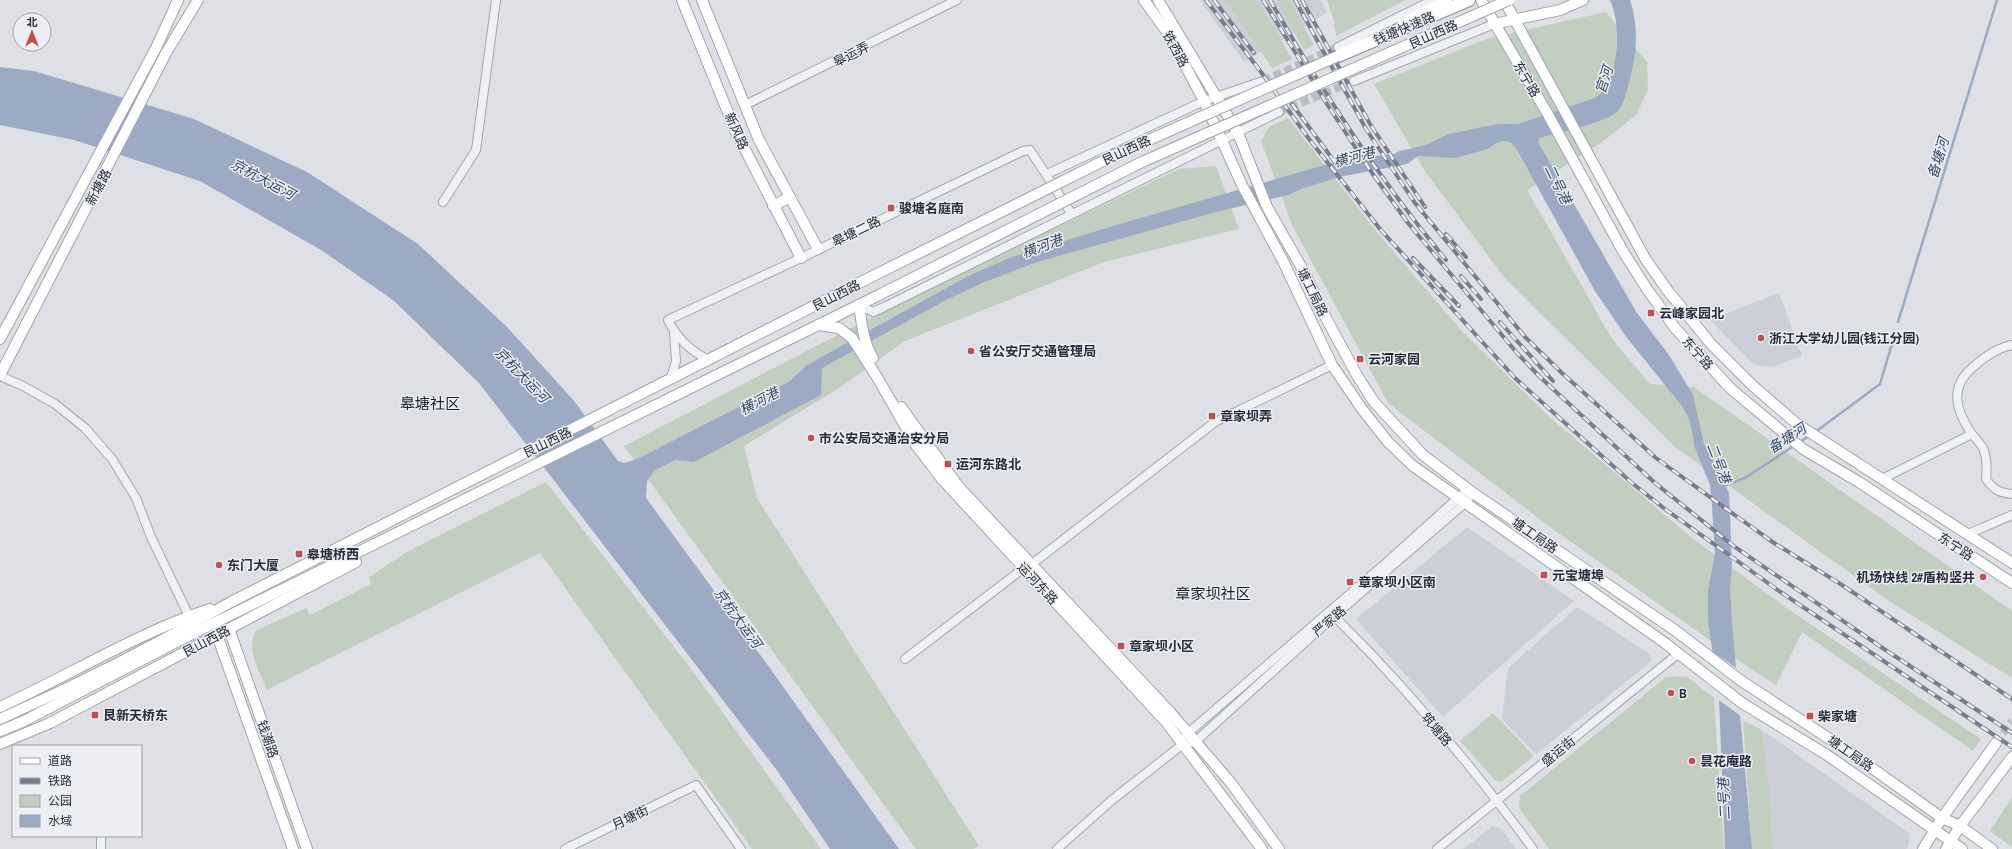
<svg xmlns="http://www.w3.org/2000/svg" width="2012" height="849" viewBox="0 0 2012 849" font-family="'Archivo Narrow','Noto Sans SC',sans-serif">
<rect width="100%" height="100%" fill="#dee0e6"/>
<!-- built -->
<g fill="#cccfd7">
<polygon points="1200,0 1321,0 1327,13 1244,62"/>
<polygon points="1779,293 1802,356 1772,367 1754,365 1710,320"/>
<polygon points="1467,527 1574,601 1443,717 1356,619"/>
<polygon points="1577,607 1650,654 1652,661 1536,754 1502,719 1508,668"/>
<polygon points="1762,730 1910,834 1908,847 1906,849 1773,849 1769,785"/>
<polygon points="1493,826 1502,829 1516,849 1463,849"/>
</g>
<!-- green -->
<g fill="#c2cfc0">
<polygon points="1226,0 1257,0 1292,59 1272,68"/>
<polygon points="1276,0 1289,0 1314,45 1304,50"/>
<polygon points="1327,0 1405,0 1336,36 1334,21"/>
<polygon points="1606,12 1647,62 1648,90 1636,115 1605,140 1527,190 1612,339 1650,384 1694,387 2012,611 2012,678 1886,599 1675,447 1504,277 1424,170 1374,84 1489,38"/>
<polygon points="1288,118 1375,230 1460,329 1547,415 1692,538 1785,607 1981,739 1973,751 1802,632 1776,685 1755,672 1554,530 1388,403 1292,225 1261,141 1269,127"/>
<polygon points="1216,166 1239,229 1104,262 905,341 841,387 744,446 757,498 979,846 973,849 916,849 624,446 905,300 1179,169"/>
<path d="M546 482 695 674 821 849H752L540 553 267 690C260 672 244 647 257 630L306 608 310 615 371 584 369 577 405 553Z"/>
<polygon points="1686,676 1714,698 1724,849 1549,849 1519,808 1520,796 1666,677"/>
<polygon points="1493,713 1534,756 1501,782 1496,781 1460,741"/>
<polygon points="1743,721 1762,730 1769,785 1773,849 1752,849"/>
<polygon points="2012,797 2012,847 1990,831"/>
</g>
<!-- water -->
<path fill="#9daac3" d="M1610 0H1630C1640 30 1636 60 1627 90 1625 97 1622 107 1617 112 1602 124 1559 132 1539 138L1538 142 1637 313 1669 355 1693 395 1704 444 1729 493 1732 564 1730 589 1732 623 1752 849H1725L1719 699 1708 620V591L1715 553 1712 506 1710 485 1695 448 1690 421 1682 406 1627 338 1595 291 1516 148 1510 142 1503 141 1496 143 1488 149 1455 158 1418 156 1407 164 1339 177 1301 189 1288 195 1216 212 1037 262 982 283 946 300 822 368 821 395 694 462 675 460 655 470 647 481 646 498 726 607 899 849H830L776 769 479 383 393 300 321 250 200 181 74 140 0 125V67L34 71 194 119 307 172 418 244 507 327 575 402 618 461 624 463 637 459 790 381 807 365 968 276 1012 257 1113 226 1328 164 1363 157 1394 154 1400 151 1426 145 1449 134 1498 124H1518L1592 99C1596 97 1600 95 1602 92 1620 72 1621 23 1610 0Z"/>
<!-- pier -->
<polygon fill="#dee0e6" points="1710,650 1738,669 1741,716 1717,699"/>
<g fill="none" stroke-linecap="round" stroke-linejoin="round">
<!-- stream -->
<g stroke="#9daac3" stroke-width="2.5">
<polyline points="1898,322 1997,0"/>
<polyline points="1814,433 1880,384 1894,337"/>
<polyline points="1799,443 1810,435"/>
<polyline points="1723,486 1745,478 1795,445"/>
</g>
<!-- minor-tunnel -->
<g stroke="#babcc4" stroke-width="8" stroke-dasharray="8 4" stroke-linecap="butt">
<polyline points="1263,81 1338,47"/>
<polyline points="1279,112 1354,81"/>
<polyline points="1996,743 2012,721"/>
</g>
<defs>
<g id="minor">
<polyline points="1338,47 1433,0"/>
<polyline points="1354,81 1494,24"/>
<polyline points="745,105 957,0"/>
<polyline points="1047,174 1204,101 1263,81"/>
<polyline points="443,202 476,150 496,0"/>
<polyline points="859,305 873,312 884,307 1279,112"/>
<path d="M2012 345C1997 348 1983 358 1972 368 1949 388 1956 410 1971 433 1975 438 1980 443 1983 448 1987 457 1987 469 1986 479 1993 489 1999 493 2012 494"/>
<path d="M707 359C689 350 677 338 668 320L801 258 1023 151 1030 150 1071 213"/>
<polyline points="0,376 23,386 55,404 85,428 112,459 136,498 151,537 189,616"/>
<polyline points="671,378 676,361 674,333"/>
<polyline points="1882,479 1972,434"/>
<polyline points="1968,534 2012,515"/>
<path d="M1334 616C1407 688 1473 767 1533 849"/>
<polyline points="905,659 1024,568 1032,564 1215,422 1332,365"/>
<polyline points="1185,738 1188,733 1387,562 1468,489"/>
<polyline points="101,836 101,849"/>
<polyline points="565,849 696,785 741,849"/>
<polyline points="1057,849 1112,800 1183,744 1195,742 1334,616 1465,503 1473,493"/>
<polyline points="1437,849 1679,653"/>
</g>
<g id="major">
<polyline points="682,0 736,132 801,258"/>
<polyline points="702,0 759,140 818,249"/>
<polyline points="1144,0 1169,35 1204,101 1242,185 1283,261 1332,365 1362,409 1388,442 1413,466 1665,643 1742,703 1827,755 1962,849"/>
<polyline points="1158,0 1238,133 1267,207 1303,270 1327,320 1358,377 1374,402 1423,455 1473,493 1676,631 1740,680 1848,751 1942,818 1960,826 1992,849"/>
<polyline points="1481,0 1546,111 1624,253 1647,289 1675,328 1731,389 1803,449 1859,482 2012,583"/>
<polyline points="1504,0 1646,260 1668,291 1711,344 1752,385 1797,424 2012,563"/>
<polyline points="1403,23 1447,0"/>
<polyline points="1494,24 1560,10 1583,0"/>
<polyline points="773,206 790,197"/>
<path d="M859 305C862 324 863 342 873 358"/>
<polyline points="818,325 839,328 852,338 877,377 916,445 941,478 1166,722 1262,849"/>
<polyline points="0,339 156,48 178,0"/>
<polyline points="0,375 166,53 198,0"/>
<polyline points="901,407 958,486 1170,712 1231,783 1279,849"/>
<polyline points="229,629 307,849"/>
<polyline points="217,635 293,849"/>
<path d="M0 707C70 675 137 633 210 609"/>
<path d="M0 719C79 684 156 645 231 602L869 278"/>
<polyline points="0,731 22,722 188,636 879,295"/>
<polyline points="0,744 50,723 356,562"/>
<polyline points="1923,849 1942,818 1996,743"/>
<polyline points="1946,849 1960,826 2012,757"/>
</g>
<polyline id="highway" points="1338,56 1469,0"/>
</defs>
<!-- minor casing -->
<use href="#minor" stroke="#a4a7af" stroke-width="10"/>
<!-- major casing -->
<use href="#major" stroke="#9fa4b0" stroke-width="12"/>
<!-- highway casing -->
<use href="#highway" stroke="#878c9b" stroke-width="14"/>
<!-- minor -->
<use href="#minor" stroke="#f0f1f5" stroke-width="8"/>
<!-- major -->
<use href="#major" stroke="#fff" stroke-width="10"/>
<!-- highway -->
<use href="#highway" stroke="#fff" stroke-width="12"/>
<defs>
<g id="rail">
<polyline points="1206,0 1261,72 1309,139 1380,229 1515,378 1632,483 1665,509 1779,591 2012,747"/>
<polyline points="1214,0 1254,53"/>
<polyline points="1263,0 1327,104 1372,173 1408,223 1517,353 1540,377 1655,483 1735,547 1884,649 2012,733"/>
<path d="M1270 0C1322 91 1379 179 1446 260"/>
<polyline points="1295,0 1366,129 1415,203 1525,337 1562,373 1656,458 1732,513 1774,543 1842,585 2012,699"/>
<polyline points="1302,0 1370,124 1425,207"/>
<polyline points="1292,104 1337,165"/>
<polyline points="1446,234 1466,257"/>
<polyline points="1413,258 1459,306"/>
<polyline points="1461,276 1481,299"/>
<polyline points="1500,322 1553,381"/>
</g>
</defs>
<!-- rail casing -->
<use href="#rail" stroke="#797e8e" stroke-width="4"/>
<!-- rail -->
<use href="#rail" stroke="#edeff4" stroke-width="2.5" stroke-dasharray="8" stroke-linecap="butt"/>
<defs>
<g id="major-bridge">
<polyline points="869,278 1115,155 1338,56"/>
<polyline points="879,295 1142,162 1509,0"/>
</g>
</defs>
<!-- major-bridge casing -->
<use href="#major-bridge" stroke="#9fa4b0" stroke-width="12" stroke-linecap="butt"/>
<!-- major-bridge -->
<use href="#major-bridge" stroke="#fff" stroke-width="10"/>
</g>
<!-- markers -->
<g fill="#bf4f52" stroke="#edeff4" stroke-width="1.5">
<rect x="887" y="204" width="8" height="8" rx="2"/>
<rect x="1647" y="309" width="8" height="8" rx="2"/>
<circle cx="1761" cy="338" r="4"/>
<circle cx="971" cy="351" r="4"/>
<rect x="1356" y="355" width="8" height="8" rx="2"/>
<rect x="1208" y="412" width="8" height="8" rx="2"/>
<circle cx="811" cy="438" r="4"/>
<rect x="944" y="460" width="8" height="8" rx="2"/>
<rect x="295" y="550" width="8" height="8" rx="2"/>
<circle cx="219" cy="565" r="4"/>
<rect x="1540" y="571" width="8" height="8" rx="2"/>
<circle cx="1983" cy="577" r="4"/>
<rect x="1346" y="578" width="8" height="8" rx="2"/>
<rect x="1117" y="642" width="8" height="8" rx="2"/>
<circle cx="1671" cy="693" r="4"/>
<rect x="91" y="711" width="8" height="8" rx="2"/>
<rect x="1806" y="712" width="8" height="8" rx="2"/>
<circle cx="1692" cy="761" r="4"/>
</g>
<g text-anchor="middle" stroke-width="3" stroke-linejoin="round" paint-order="stroke">
<!-- street labels -->
<g font-size="13" fill="#292d3b" stroke="#edeff4">
<text transform="translate(1404 28) rotate(-23)" y="5">钱塘快速路</text>
<text transform="translate(1433 34) rotate(-24)" y="5">艮山西路</text>
<text transform="translate(1176 49) rotate(61)" y="5">铁西路</text>
<text transform="translate(851 54) rotate(-27)" y="5">皋运弄</text>
<text transform="translate(1527 79) rotate(59)" y="5">东宁路</text>
<text transform="translate(737 131) rotate(66)" y="5">新风路</text>
<text transform="translate(1126 150) rotate(-25)" y="5">艮山西路</text>
<text transform="translate(98 187) rotate(-62)" y="5">新塘路</text>
<text transform="translate(856 231) rotate(-26)" y="5">皋塘二路</text>
<text transform="translate(1313 292) rotate(64)" y="5">塘工局路</text>
<text transform="translate(836 295) rotate(-27)" y="5">艮山西路</text>
<text transform="translate(1698 353) rotate(48)" y="5">东宁路</text>
<text transform="translate(547 442) rotate(-26)" y="5">艮山西路</text>
<text transform="translate(1535 535) rotate(34)" y="5">塘工局路</text>
<text transform="translate(1956 546) rotate(33)" y="5">东宁路</text>
<text transform="translate(1038 583) rotate(47)" y="5">运河东路</text>
<text transform="translate(1329 621) rotate(-41)" y="5">严家路</text>
<text transform="translate(206 641) rotate(-28)" y="5">艮山西路</text>
<text transform="translate(1437 729) rotate(50)" y="5">筑塘路</text>
<text transform="translate(268 739) rotate(71)" y="5">钱潮路</text>
<text transform="translate(1558 751) rotate(-39)" y="5">盛运街</text>
<text transform="translate(1851 753) rotate(35)" y="5">塘工局路</text>
<text transform="translate(630 817) rotate(-26)" y="5">月塘街</text>
</g>
<!-- poi labels -->
<g font-size="13" font-weight="bold" fill="#292d3b" stroke="#edeff4" text-anchor="start">
<text x="899" y="213">骏塘名庭南</text>
<text x="1659" y="318">云峰家园北</text>
<text x="1769" y="343">浙江大学幼儿园(钱江分园)</text>
<text x="979" y="356">省公安厅交通管理局</text>
<text x="1368" y="364">云河家园</text>
<text x="1220" y="421">章家坝弄</text>
<text x="819" y="443">市公安局交通治安分局</text>
<text x="956" y="469">运河东路北</text>
<text x="307" y="559">皋塘桥西</text>
<text x="227" y="570">东门大厦</text>
<text x="1552" y="580">元宝塘埠</text>
<text x="1975" y="582" text-anchor="end">机场快线 2#盾构竖井</text>
<text x="1358" y="587">章家坝小区南</text>
<text x="1129" y="651">章家坝小区</text>
<text x="1679" y="698">B</text>
<text x="103" y="720">艮新天桥东</text>
<text x="1818" y="721">柴家塘</text>
<text x="1700" y="766">昙花庵路</text>
</g>
<!-- water labels -->
<g font-size="14" font-style="italic" fill="#37486b" stroke="#edeff4">
<text transform="translate(1604 80) rotate(-72)" y="5">官河</text>
<text transform="translate(1354 157) rotate(-15)" y="5">横河港</text>
<text transform="translate(1938 158) rotate(-73)" y="5">备塘河</text>
<text transform="translate(263 179) rotate(28)" y="5">京杭大运河</text>
<text transform="translate(1558 184) rotate(64)" y="5">二号港</text>
<text transform="translate(1042 246) rotate(-20)" y="5">横河港</text>
<text transform="translate(522 375) rotate(46)" y="5">京杭大运河</text>
<text transform="translate(759 401) rotate(-28)" y="5">横河港</text>
<text transform="translate(1787 438) rotate(-33)" y="5">备塘河</text>
<text transform="translate(1719 463) rotate(69)" y="5">二号港</text>
<text transform="translate(738 618) rotate(54)" y="5">京杭大运河</text>
<text transform="translate(1724 799) rotate(-93)" y="5">二号港</text>
</g>
<!-- quarter labels -->
<g font-size="15" fill="#1b1f2c" stroke="#edeff4">
<text x="430" y="409">皋塘社区</text>
<text x="1213" y="599">章家坝社区</text>
</g>
</g>
<!-- legend -->
<rect x="12" y="745" width="130" height="92" fill="#edeff4" stroke="#9fa1aa"/>
<rect x="20" y="758" width="20" height="6" fill="#ffffff" stroke="#9fa1aa"/>
<text x="48" y="765" font-size="12" fill="#292d3b">道路</text>
<rect x="20" y="778" width="20" height="6" fill="#797e8e" stroke="#9fa1aa"/>
<text x="48" y="785" font-size="12" fill="#292d3b">铁路</text>
<rect x="20" y="795" width="20" height="12" fill="#c2cfc0" stroke="#9fa1aa"/>
<text x="48" y="805" font-size="12" fill="#292d3b">公园</text>
<rect x="20" y="815" width="20" height="12" fill="#9daac3" stroke="#9fa1aa"/>
<text x="48" y="825" font-size="12" fill="#292d3b">水域</text>
<!-- north arrow -->
<g transform="translate(32 32)"><circle r="19" fill="#edeff4" stroke="#9fa1aa"/>
<path d="M0-3L7 15L0 10L-7 15Z" fill="#bf4f52"/>
<text y="-6" font-size="11" font-weight="bold" text-anchor="middle" fill="#292d3b">北</text>
</g>
</svg>
